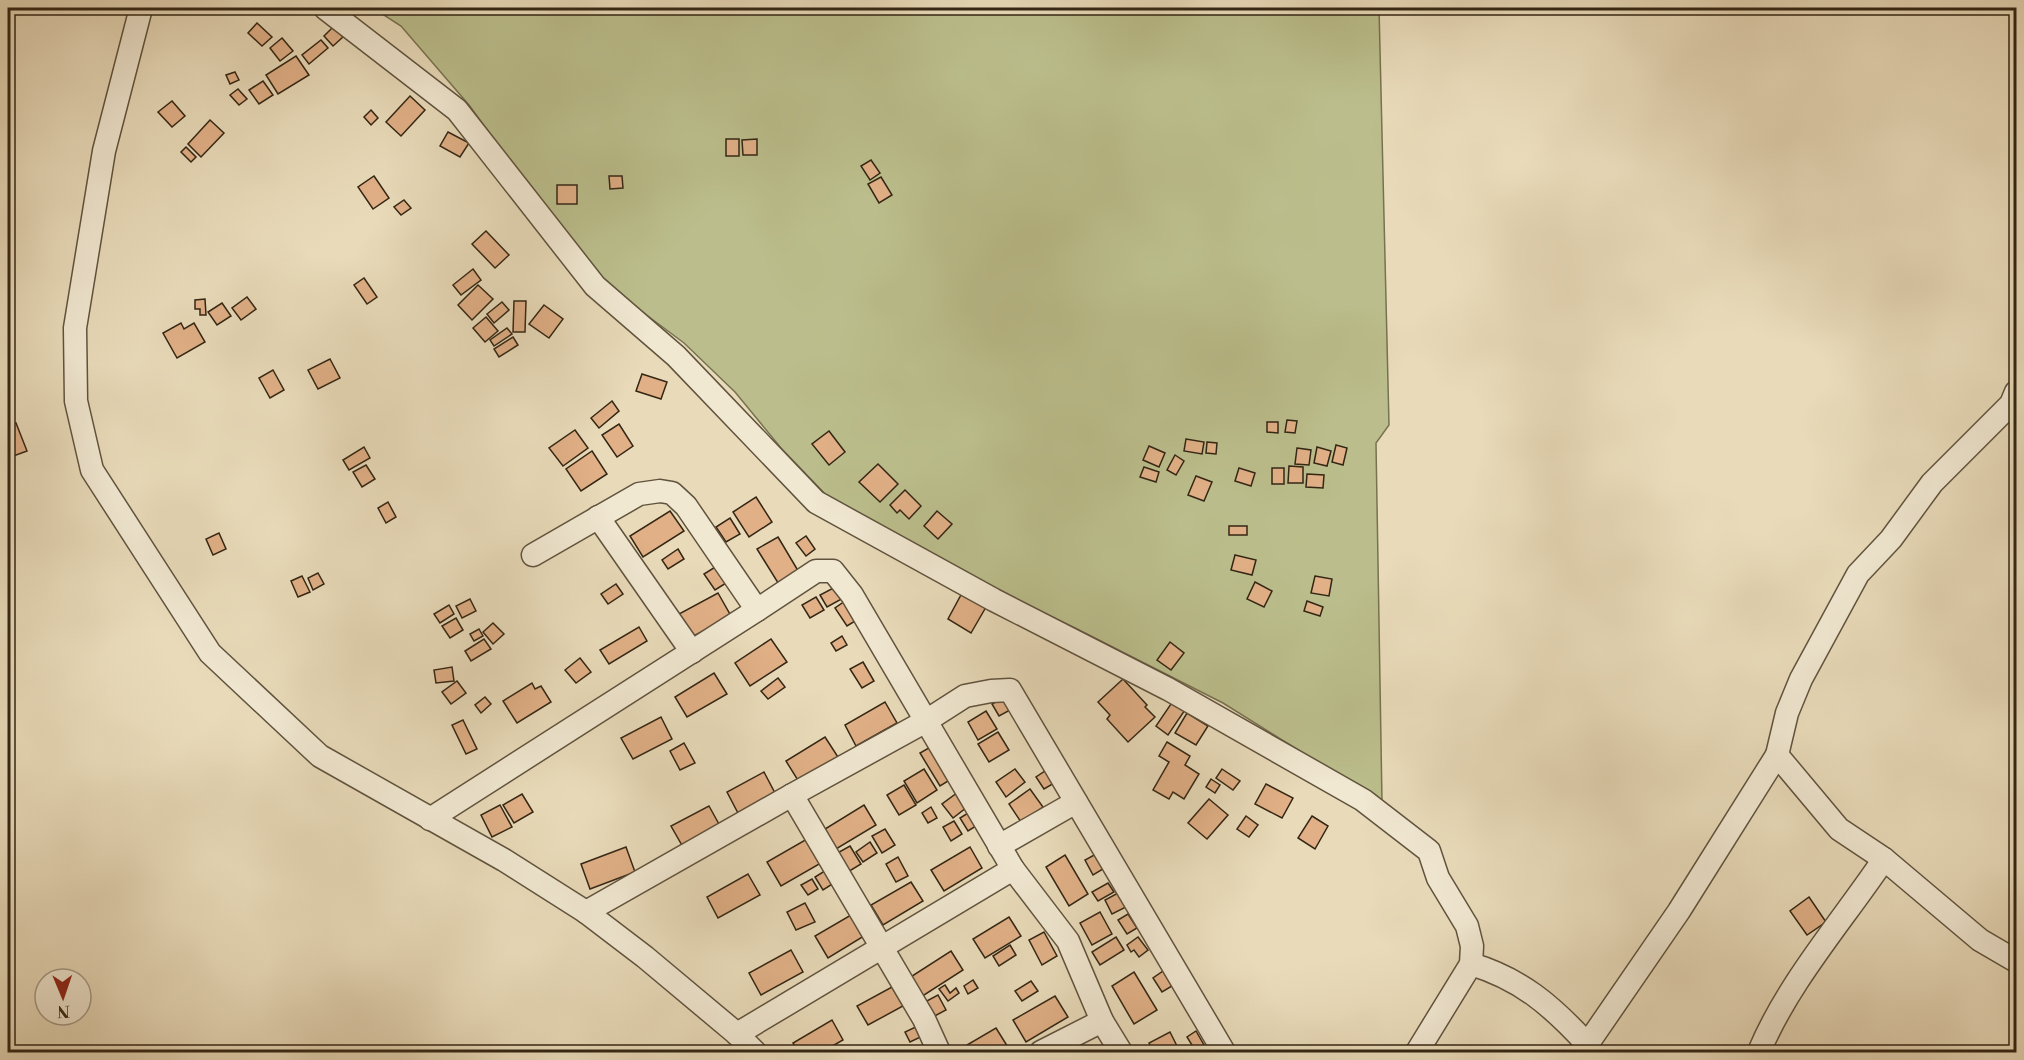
<svg xmlns="http://www.w3.org/2000/svg" width="2024" height="1060" viewBox="0 0 2024 1060" font-family="'Libre Bodoni',serif">
<rect width="100%" height="100%" fill="#e9dbba"/>
<filter id="stains"><feTurbulence type="fractalNoise" baseFrequency=".00333" numOctaves="4"/><feColorMatrix values="0 0 0 0 .2 0 0 0 0 .09 0 0 0 0 .02 0 0 0 .5 -.17"/></filter>
<radialGradient id="worn" r=".72"><stop offset=".6" stop-color="#630" stop-opacity="0"/><stop offset="1" stop-color="#630" stop-opacity=".3"/></radialGradient>
<!-- green -->
<polygon fill="#bbbe8c" stroke="#777250" stroke-width="1.5" points="373,8 1379,8 1389,425 1376,443 1382,802 1223,703 1073,627 994,590 826,495 781,448 735,392 684,343 617,293 579,256 469,105 401,26"/>
<!-- building -->
<g fill="#e1b087" stroke="#332614" stroke-width="1.5">
<polygon points="510,8 539,8 511,13"/>
<polygon points="257,23 272,37 262,46 248,33"/>
<polygon points="334,26 343,37 333,46 324,36"/>
<polygon points="282,38 293,51 280,61 270,48"/>
<polygon points="321,40 328,48 309,64 302,55"/>
<polygon points="296,56 309,75 278,94 266,75"/>
<polygon points="235,72 239,80 230,84 226,75"/>
<polygon points="263,81 273,95 259,104 249,90"/>
<polygon points="238,89 247,99 239,105 230,95"/>
<polygon points="410,96 425,110 401,136 386,122"/>
<polygon points="172,101 185,116 172,127 158,112"/>
<polygon points="371,110 378,118 371,125 364,117"/>
<polygon points="210,120 224,133 201,157 188,144"/>
<polygon points="448,132 469,143 460,157 440,146"/>
<rect x="726" y="139" width="13" height="17"/>
<polygon points="757,139 757,155 743,155 742,140"/>
<polygon points="186,147 196,157 191,162 181,152"/>
<polygon points="871,160 880,173 870,180 861,166"/>
<polygon points="374,176 389,198 373,209 358,187"/>
<polygon points="609,176 622,176 623,188 610,189"/>
<polygon points="881,177 892,195 879,203 868,184"/>
<rect x="557" y="185" width="20" height="19"/>
<polygon points="404,200 411,208 401,215 394,207"/>
<polygon points="486,231 509,255 495,268 472,244"/>
<polygon points="473,269 481,280 461,295 453,285"/>
<polygon points="364,278 377,297 367,304 354,285"/>
<polygon points="478,285 493,299 472,320 458,305"/>
<polygon points="247,297 256,309 241,320 232,308"/>
<polygon points="205,299 206,315 200,315 200,309 195,309 195,300"/>
<polygon points="514,301 526,301 525,332 513,332"/>
<polygon points="502,302 509,310 494,323 487,314"/>
<polygon points="222,303 231,316 217,325 208,312"/>
<polygon points="544,305 563,319 549,338 529,324"/>
<polygon points="486,317 498,331 485,342 473,328"/>
<polygon points="181,323 184,329 194,323 205,342 177,358 163,333"/>
<polygon points="507,328 512,334 494,346 490,340"/>
<polygon points="513,337 518,345 499,357 494,349"/>
<polygon points="330,359 340,378 318,389 308,370"/>
<polygon points="273,370 284,390 270,398 259,378"/>
<polygon points="642,374 667,382 661,399 636,391"/>
<polygon points="612,401 619,411 599,428 591,418"/>
<polygon points="1287,420 1297,421 1295,433 1285,432"/>
<polygon points="1267,422 1278,422 1278,433 1267,432"/>
<polygon points="16,423 27,451 8,458 8,426"/>
<polygon points="619,424 633,446 617,457 602,435"/>
<polygon points="575,430 588,448 563,466 549,448"/>
<polygon points="829,431 845,452 829,465 812,444"/>
<polygon points="1186,439 1204,442 1202,454 1184,451"/>
<polygon points="1207,442 1217,443 1216,454 1206,453"/>
<polygon points="1336,445 1347,448 1343,465 1332,462"/>
<polygon points="1149,446 1165,453 1159,467 1143,460"/>
<polygon points="364,447 370,458 349,470 343,460"/>
<polygon points="1317,447 1331,451 1327,466 1314,463"/>
<polygon points="1297,448 1311,450 1309,465 1295,464"/>
<polygon points="592,451 607,474 581,491 566,469"/>
<polygon points="1175,455 1184,461 1176,475 1167,470"/>
<polygon points="878,464 898,484 880,502 859,482"/>
<polygon points="366,465 375,479 362,487 353,472"/>
<polygon points="1289,466 1303,467 1303,483 1288,483"/>
<polygon points="1144,467 1159,472 1156,482 1140,477"/>
<polygon points="1239,468 1255,473 1251,486 1235,481"/>
<rect x="1272" y="468" width="12" height="16"/>
<polygon points="1307,474 1324,475 1323,488 1306,487"/>
<polygon points="1196,476 1212,482 1204,501 1188,495"/>
<polygon points="905,490 921,506 909,519 900,510 897,513 890,505"/>
<polygon points="756,497 772,522 749,537 733,512"/>
<polygon points="388,502 396,517 386,523 378,508"/>
<polygon points="670,511 684,531 643,557 630,536"/>
<polygon points="937,511 952,524 938,539 924,526"/>
<polygon points="730,518 740,534 726,542 716,527"/>
<rect x="1229" y="526" width="18" height="9"/>
<polygon points="219,533 226,549 213,555 206,539"/>
<polygon points="806,536 815,549 806,556 796,543"/>
<polygon points="778,537 800,574 780,586 757,549"/>
<polygon points="678,549 684,559 668,569 662,560"/>
<polygon points="1235,555 1256,560 1252,575 1231,570"/>
<polygon points="720,564 731,580 715,590 704,574"/>
<polygon points="318,573 324,584 313,590 308,578"/>
<polygon points="302,576 310,592 298,597 291,581"/>
<polygon points="1315,576 1332,579 1329,596 1311,593"/>
<polygon points="1255,582 1272,591 1264,607 1247,599"/>
<polygon points="616,584 623,594 608,604 601,594"/>
<polygon points="841,584 847,596 827,607 820,595"/>
<polygon points="718,593 731,616 692,637 679,614"/>
<polygon points="962,593 986,607 971,633 948,619"/>
<polygon points="816,597 824,610 810,618 802,605"/>
<polygon points="470,599 476,611 462,618 456,606"/>
<polygon points="848,599 860,618 847,626 835,608"/>
<polygon points="1307,601 1323,607 1320,616 1304,611"/>
<polygon points="449,605 454,614 440,623 434,614"/>
<polygon points="456,618 463,630 450,638 442,626"/>
<polygon points="493,623 504,634 493,644 483,632"/>
<polygon points="639,627 647,641 609,664 600,650"/>
<polygon points="479,629 483,636 474,641 470,634"/>
<polygon points="842,636 847,645 836,651 831,643"/>
<polygon points="484,639 491,649 471,661 465,651"/>
<polygon points="771,639 787,662 750,686 735,663"/>
<polygon points="1170,642 1184,653 1171,670 1157,660"/>
<polygon points="580,658 591,672 576,683 565,670"/>
<polygon points="863,662 874,681 862,688 850,669"/>
<polygon points="452,667 454,681 436,683 434,670"/>
<polygon points="714,673 727,694 687,717 675,697"/>
<polygon points="778,678 785,687 768,699 761,691"/>
<polygon points="1123,679 1147,705 1145,707 1155,717 1128,742 1107,719 1110,715 1098,702"/>
<polygon points="457,681 466,693 451,704 442,692"/>
<polygon points="532,683 535,689 541,686 551,702 517,723 503,701"/>
<polygon points="485,697 491,704 481,713 475,705"/>
<polygon points="1005,697 1012,709 999,716 992,704"/>
<polygon points="1173,701 1185,710 1168,735 1156,726"/>
<polygon points="885,702 897,723 856,746 845,725"/>
<polygon points="986,711 997,729 978,740 968,722"/>
<polygon points="1187,713 1208,726 1196,745 1175,733"/>
<polygon points="661,717 672,739 633,759 621,738"/>
<polygon points="463,720 477,749 466,754 452,725"/>
<polygon points="998,732 1009,750 989,762 978,744"/>
<polygon points="825,737 838,757 799,782 786,761"/>
<polygon points="1167,742 1190,756 1185,765 1199,774 1184,799 1173,792 1169,799 1153,790 1169,762 1159,756"/>
<polygon points="684,743 695,763 680,770 670,751"/>
<polygon points="934,745 953,778 940,786 920,753"/>
<polygon points="924,769 937,790 917,803 904,781"/>
<polygon points="1015,769 1025,782 1006,797 996,782"/>
<polygon points="1048,769 1056,782 1044,789 1036,777"/>
<polygon points="1222,769 1240,781 1233,790 1216,778"/>
<polygon points="764,772 776,795 739,815 727,792"/>
<polygon points="1211,779 1220,785 1215,793 1206,787"/>
<polygon points="1266,784 1293,798 1282,818 1255,804"/>
<polygon points="904,785 916,805 899,815 887,795"/>
<polygon points="1030,789 1043,807 1021,822 1009,804"/>
<polygon points="961,790 971,804 953,818 942,804"/>
<polygon points="522,794 533,812 514,823 503,805"/>
<polygon points="1209,799 1228,815 1207,839 1188,823"/>
<polygon points="500,805 512,827 492,837 481,815"/>
<polygon points="864,805 876,825 836,849 825,829"/>
<polygon points="709,806 720,826 683,847 671,826"/>
<polygon points="931,807 937,818 928,823 922,813"/>
<polygon points="968,813 976,826 968,831 960,818"/>
<polygon points="1246,816 1258,825 1249,837 1237,829"/>
<polygon points="1312,816 1328,826 1315,849 1298,838"/>
<polygon points="954,821 962,834 951,841 943,827"/>
<polygon points="885,829 895,845 882,853 872,836"/>
<polygon points="807,839 821,863 781,886 767,862"/>
<polygon points="870,842 877,853 863,862 856,852"/>
<polygon points="850,846 861,864 843,875 832,856"/>
<polygon points="626,847 635,872 590,889 581,864"/>
<polygon points="970,847 982,868 944,891 931,870"/>
<polygon points="1096,854 1103,869 1093,875 1085,860"/>
<polygon points="1065,855 1088,894 1069,906 1046,867"/>
<polygon points="898,857 908,876 896,882 886,864"/>
<polygon points="828,869 837,881 823,890 815,877"/>
<polygon points="748,874 760,895 718,918 707,897"/>
<polygon points="812,879 818,889 808,895 801,885"/>
<polygon points="911,882 923,901 883,925 871,905"/>
<polygon points="1108,883 1114,892 1098,901 1092,892"/>
<polygon points="1118,893 1126,907 1112,914 1105,900"/>
<polygon points="1809,897 1826,922 1807,935 1790,911"/>
<polygon points="805,903 815,922 796,930 787,912"/>
<polygon points="1100,912 1112,934 1092,945 1080,923"/>
<polygon points="1128,914 1137,928 1127,934 1118,920"/>
<polygon points="851,915 864,936 828,958 815,936"/>
<polygon points="1009,917 1021,936 985,958 973,939"/>
<polygon points="1044,932 1057,956 1042,965 1029,940"/>
<polygon points="1116,937 1124,950 1100,965 1092,952"/>
<polygon points="1138,937 1148,950 1139,957 1134,950 1131,952 1127,945"/>
<polygon points="1010,945 1016,955 999,966 993,956"/>
<polygon points="791,950 803,972 761,995 749,973"/>
<polygon points="951,951 963,970 921,997 909,978"/>
<polygon points="1163,971 1172,986 1162,992 1153,978"/>
<polygon points="1134,972 1157,1010 1134,1024 1112,986"/>
<polygon points="973,980 978,988 968,994 964,986"/>
<polygon points="1031,981 1038,991 1022,1001 1015,991"/>
<polygon points="945,985 950,993 956,988 959,993 948,1001 939,989"/>
<polygon points="892,987 903,1006 868,1025 857,1006"/>
<polygon points="938,995 946,1010 929,1019 921,1004"/>
<polygon points="1055,996 1068,1017 1026,1042 1013,1020"/>
<polygon points="832,1020 843,1040 822,1052 799,1052 793,1043"/>
<polygon points="924,1023 929,1033 910,1042 905,1032"/>
<polygon points="996,1028 1011,1052 955,1052"/>
<polygon points="1196,1031 1204,1045 1195,1050 1187,1037"/>
<polygon points="1170,1032 1180,1052 1154,1052 1149,1043"/>
</g>
<g fill="none" stroke-linecap="round" stroke-linejoin="round">
<defs>
<g id="minor">
<polyline points="141,8 104,151 75,328 76,401 92,470 210,653 320,756 504,860 586,912 645,957 737,1034 755,1052"/>
<polyline points="325,8 457,110 595,286 676,356 816,502 994,600 1168,689 1363,800 1429,851 1438,878 1467,926 1472,946 1471,964 1417,1052"/>
<polyline points="2016,392 2011,404 1932,483 1891,539 1858,574 1801,679 1787,713 1777,755 1839,829 1884,859 1980,940 2016,961"/>
<polyline points="598,517 692,652"/>
<polyline points="533,555 639,494 660,491 672,493 686,506 757,610"/>
<polyline points="792,795 924,1019 939,1052"/>
<polyline points="430,819 757,610 816,571 833,571 852,595 1013,869 1068,941 1102,1021 1121,1052"/>
<polyline points="999,846 1076,802"/>
<polyline points="586,912 792,795 926,721 965,696 991,691 1010,690 1224,1052"/>
<path d="M1471 964C1521 979 1552 1006 1586 1043"/>
<polyline points="737,1034 1013,869"/>
<polyline points="1041,1052 1102,1021"/>
<polyline points="1582,1052 1679,911 1777,755"/>
<path d="M1759 1052C1787 984 1843 920 1884 859"/>
</g>
</defs>
<!-- minor casing -->
<use href="#minor" stroke="#60533e" stroke-width="25"/>
<!-- minor -->
<use href="#minor" stroke="#f1e8d2" stroke-width="22"/>
</g>
<!-- margin -->
<rect width="2024" height="1060" fill="none" stroke="#e9dbba" stroke-width="30"/>
<rect x="9" y="9" width="2006" height="1042" fill="none" stroke="#332614" stroke-width="3"/>
<rect x="15" y="15" width="1994" height="1030" fill="none" stroke="#332614" stroke-width="1.5"/>
<!-- north arrow -->
<g transform="translate(63 997) rotate(178)"><circle r="28" fill="#f1e8d2" stroke="#a59a86" stroke-width="1.5"/>
<path d="M0-4.5L10 22L0 15L-10 22Z" fill="#8f2418"/>
<text y="-9" font-size="16" font-weight="bold" text-anchor="middle" fill="#332614">N</text>
</g>
<rect width="100%" height="100%" filter="url(#stains)"/>
<rect width="100%" height="100%" fill="url(#worn)"/>
</svg>
